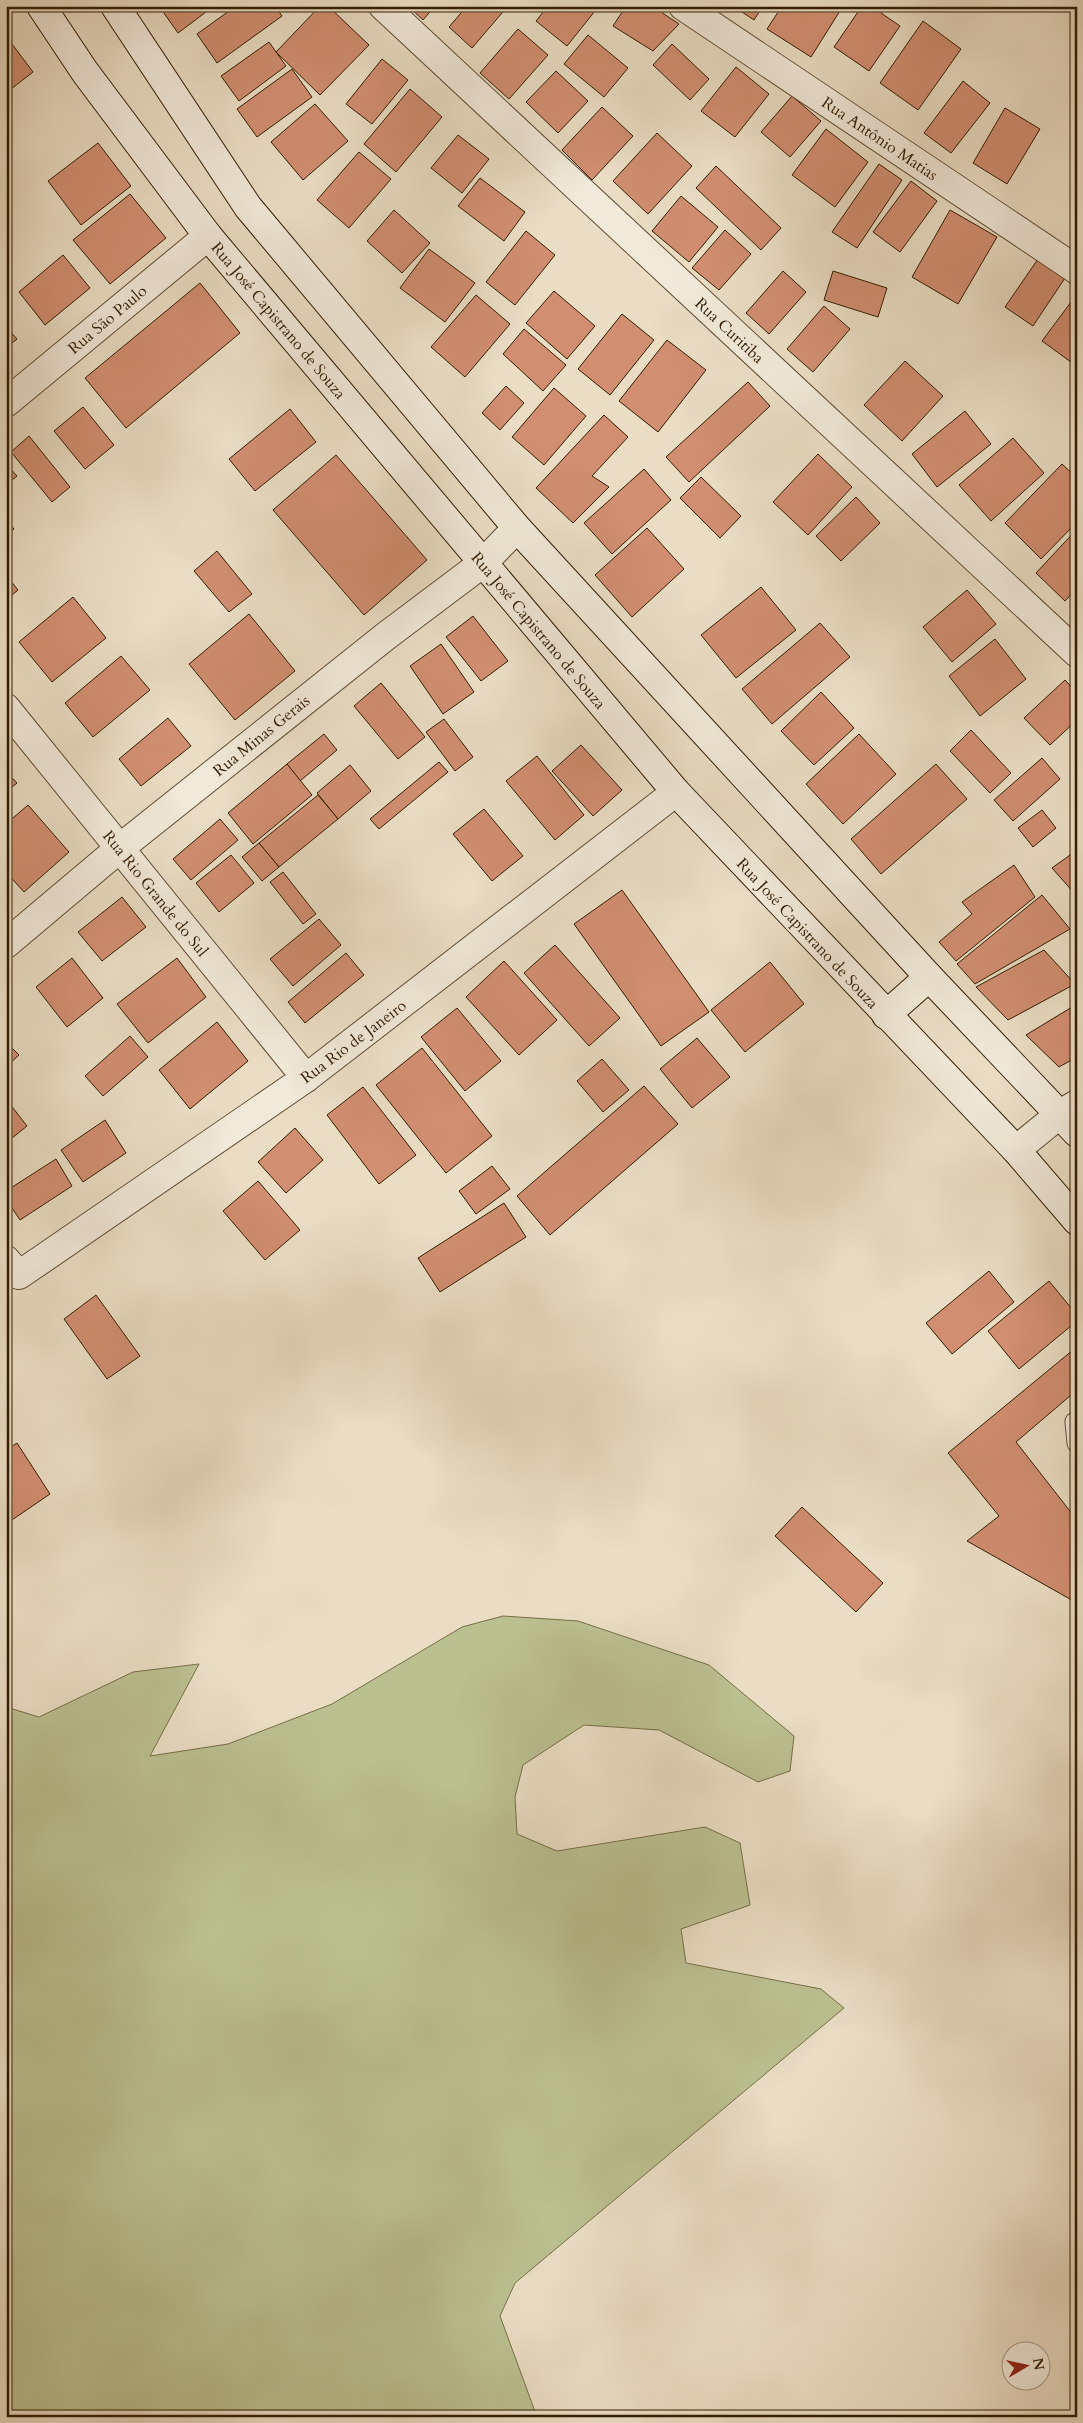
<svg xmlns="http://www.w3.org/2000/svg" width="1083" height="2423" viewBox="0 0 1083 2423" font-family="Cardo,serif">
<rect width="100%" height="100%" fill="#eaddc4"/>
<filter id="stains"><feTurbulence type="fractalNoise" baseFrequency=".004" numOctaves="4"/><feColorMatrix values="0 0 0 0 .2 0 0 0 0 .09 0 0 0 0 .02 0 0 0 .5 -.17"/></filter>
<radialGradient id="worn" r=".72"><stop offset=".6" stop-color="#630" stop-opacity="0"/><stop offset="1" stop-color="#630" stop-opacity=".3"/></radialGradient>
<!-- green -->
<polygon fill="#bbc091" stroke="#776e48" points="503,1616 578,1621 709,1665 794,1736 790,1771 758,1782 659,1730 584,1725 523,1765 515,1797 517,1834 557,1851 705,1827 740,1843 750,1905 681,1929 686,1963 821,1989 844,2008 515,2283 500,2316 537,2417 6,2417 6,1707 39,1717 133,1672 199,1664 150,1756 228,1744 332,1704 462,1627"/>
<!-- building -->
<g fill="#d18e71" stroke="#331d00">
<polygon points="159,6 214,6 178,33"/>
<polygon points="236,6 275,6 282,16 217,63 197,34"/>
<polygon points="320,6 328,6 369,45 320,95 276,52"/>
<polygon points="408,6 435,6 423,20"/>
<polygon points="467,6 508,6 472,48 449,27"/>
<polygon points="548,6 599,6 567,46 536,21"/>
<polygon points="626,6 652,6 679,24 653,51 613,26"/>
<polygon points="733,6 763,6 754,20"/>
<polygon points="782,6 843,6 811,57 767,29"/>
<polygon points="862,6 871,6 900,26 869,71 834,47"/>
<polygon points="923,21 961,49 918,110 880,83"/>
<polygon points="518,29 548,55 509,99 480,73"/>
<polygon points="588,35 628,68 604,97 564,64"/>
<polygon points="6,36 33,72 6,93"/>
<polygon points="269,42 286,66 239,101 221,76"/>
<polygon points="672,44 709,79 690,100 653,65"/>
<polygon points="382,59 408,80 372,124 346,104"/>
<polygon points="736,67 769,94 735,137 701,111"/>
<polygon points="292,69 312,97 257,137 237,109"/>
<polygon points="556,71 588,101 558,133 526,102"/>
<polygon points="963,81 990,103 951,153 924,133"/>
<polygon points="410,89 442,117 396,172 364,144"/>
<polygon points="792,96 821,121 790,157 761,132"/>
<polygon points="315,104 348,141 303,180 271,142"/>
<polygon points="602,107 633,136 592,180 562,150"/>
<polygon points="1005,108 1040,129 1007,184 973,163"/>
<polygon points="826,129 868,162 835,207 792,175"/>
<polygon points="657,133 692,166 648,214 613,181"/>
<polygon points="458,135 489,159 462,193 431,168"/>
<polygon points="98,143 131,186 81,225 48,181"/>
<polygon points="359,152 391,179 349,228 317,200"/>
<polygon points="879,164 902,180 857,248 832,232"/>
<polygon points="716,166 781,228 761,250 696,188"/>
<polygon points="480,178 525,212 504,241 458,206"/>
<polygon points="911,181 937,201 900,252 873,232"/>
<polygon points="130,194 166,238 110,284 73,240"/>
<polygon points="681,196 718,227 689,262 652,231"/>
<polygon points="394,210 430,243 402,273 367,241"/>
<polygon points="950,210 997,237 958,304 912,277"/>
<polygon points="725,230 751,254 719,290 692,268"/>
<polygon points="526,231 555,255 515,305 486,282"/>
<polygon points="429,249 475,283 445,322 400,288"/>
<polygon points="63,255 90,288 45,325 19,292"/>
<polygon points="1038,259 1065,278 1033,326 1005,307"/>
<polygon points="783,271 806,292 769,334 746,313"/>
<polygon points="833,271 887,288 878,317 824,300"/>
<polygon points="200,283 240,333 126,428 85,378"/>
<polygon points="554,291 595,326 567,359 526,323"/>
<polygon points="476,295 510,324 465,377 431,347"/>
<polygon points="1074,298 1077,300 1075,365 1042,341"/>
<polygon points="824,306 850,329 813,372 787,349"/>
<polygon points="622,314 654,340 610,395 578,369"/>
<polygon points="6,327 17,339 6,348"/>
<polygon points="524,329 566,365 543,391 503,354"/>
<polygon points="667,340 706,370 658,432 619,401"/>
<polygon points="905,361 943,396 902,441 864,405"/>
<polygon points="748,382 770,406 689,482 666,457"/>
<polygon points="506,386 524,403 500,430 482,413"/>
<polygon points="554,388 586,416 544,465 512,437"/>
<polygon points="83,407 114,445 85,469 54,431"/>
<polygon points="290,409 316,442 255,491 229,459"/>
<polygon points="965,411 991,444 937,487 912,454"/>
<polygon points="604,415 628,437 592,476 609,487 573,523 536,488"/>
<polygon points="29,436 70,487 52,502 11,452"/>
<polygon points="1013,438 1044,473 991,521 959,485"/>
<polygon points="818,454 852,487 808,535 773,502"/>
<polygon points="336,455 427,560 364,615 273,510"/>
<polygon points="6,464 17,476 6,485"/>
<polygon points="1062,464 1077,478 1077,522 1041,559 1005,523"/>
<polygon points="644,469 671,500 612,554 584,523"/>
<polygon points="701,477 741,516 720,538 680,498"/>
<polygon points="856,497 880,523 841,561 816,536"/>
<polygon points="6,520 14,529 6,535"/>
<polygon points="647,528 684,569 632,617 595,575"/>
<polygon points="1077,529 1077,588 1065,601 1036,573"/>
<polygon points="217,551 252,594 229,612 194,571"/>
<polygon points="6,575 18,590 6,600"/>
<polygon points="761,587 796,630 736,678 701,635"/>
<polygon points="967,590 996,624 952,662 923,627"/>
<polygon points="73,597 106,638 52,682 19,642"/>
<polygon points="249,614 295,671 235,720 189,664"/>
<polygon points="473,616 508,661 481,681 446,637"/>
<polygon points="820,623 850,657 772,724 742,689"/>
<polygon points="995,639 1026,679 980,716 949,676"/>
<polygon points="441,644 474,692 443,714 410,666"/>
<polygon points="121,656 150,690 93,737 65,703"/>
<polygon points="1065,680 1077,693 1077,720 1050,745 1024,718"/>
<polygon points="381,683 425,737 398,759 354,706"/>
<polygon points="821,692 854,728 814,765 781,731"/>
<polygon points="168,718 191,746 141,786 119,759"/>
<polygon points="444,719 473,757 455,771 426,732"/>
<polygon points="971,730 1011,773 990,793 950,751"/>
<polygon points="324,734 337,750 300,781 287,764"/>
<polygon points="859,734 896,774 843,824 806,784"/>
<polygon points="581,745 622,790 593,816 552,771"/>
<polygon points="537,756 584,815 555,840 506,781"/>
<polygon points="1042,758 1060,779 1013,821 994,800"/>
<polygon points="439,762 448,772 379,829 370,819"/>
<polygon points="287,764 312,795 253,844 228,813"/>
<polygon points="936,764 967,799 881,874 851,839"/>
<polygon points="350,765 371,791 338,819 317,793"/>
<polygon points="6,771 17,783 6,792"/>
<polygon points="318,795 338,819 279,867 259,843"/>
<polygon points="28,805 69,852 24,892 6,872 6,824"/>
<polygon points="484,809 523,856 492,881 453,834"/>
<polygon points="1042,810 1056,828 1033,847 1018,828"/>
<polygon points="220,819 238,840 191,880 173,859"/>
<polygon points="259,843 279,867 262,881 242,857"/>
<polygon points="1077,850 1077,893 1075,894 1052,868"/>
<polygon points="231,855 254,883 219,912 196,883"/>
<polygon points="1014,865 1035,897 956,961 939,942 972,914 962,902"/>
<polygon points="283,872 316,914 303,924 270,882"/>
<polygon points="622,890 709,1012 661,1046 574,924"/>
<polygon points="1042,895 1070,929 975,984 957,964"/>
<polygon points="122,897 146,927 102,961 78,932"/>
<polygon points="319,919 341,945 293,986 270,959"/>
<polygon points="555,945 620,1018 589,1046 524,973"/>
<polygon points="1044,950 1075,984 1008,1020 976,987"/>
<polygon points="346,953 364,975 305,1023 288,1002"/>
<polygon points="72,958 103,998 67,1027 36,987"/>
<polygon points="177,958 206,997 148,1043 117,1004"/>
<polygon points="504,961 557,1020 519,1055 466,997"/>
<polygon points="770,962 804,1004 745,1052 711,1010"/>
<polygon points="1077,1004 1077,1057 1059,1067 1026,1035"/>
<polygon points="457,1008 501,1061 465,1091 421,1037"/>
<polygon points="217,1022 248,1061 190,1109 159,1070"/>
<polygon points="130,1036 148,1057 103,1096 85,1076"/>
<polygon points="697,1038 730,1077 692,1108 660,1069"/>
<polygon points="6,1042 19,1055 6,1067"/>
<polygon points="422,1048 492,1136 446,1173 376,1085"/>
<polygon points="602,1059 629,1090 603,1112 577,1081"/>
<polygon points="644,1086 678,1124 550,1235 517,1196"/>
<polygon points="363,1087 416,1155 379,1184 327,1115"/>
<polygon points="6,1099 27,1126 6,1143"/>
<polygon points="105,1120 126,1153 83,1182 61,1150"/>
<polygon points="295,1128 323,1160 286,1193 258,1162"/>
<polygon points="56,1159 72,1186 20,1220 6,1199 6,1191"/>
<polygon points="492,1166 510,1189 476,1214 459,1191"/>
<polygon points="258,1181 300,1230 265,1260 223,1211"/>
<polygon points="504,1203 526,1237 440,1292 418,1258"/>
<polygon points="989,1271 1014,1302 952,1354 926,1323"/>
<polygon points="1049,1281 1077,1315 1077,1321 1019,1369 988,1331"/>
<polygon points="96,1295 140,1356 107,1379 64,1319"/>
<polygon points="1073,1350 1077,1355 1077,1390 1016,1442 1077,1520 1077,1603 967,1541 999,1516 948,1453"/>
<polygon points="17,1443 50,1494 6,1524 6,1450"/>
<polygon points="802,1507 883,1583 856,1612 775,1536"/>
</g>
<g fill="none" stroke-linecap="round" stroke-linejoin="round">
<defs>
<polyline id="service" points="1077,1421 1075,1422 1077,1443"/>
<g id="minor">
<polyline points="383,6 1077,653"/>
<polyline points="683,6 1077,270"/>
<polyline points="6,403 208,236"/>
<polyline points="6,708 306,1078"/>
<polyline points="6,944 120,848 386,636 483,563 517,528"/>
<polyline points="1016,1150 1060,1114 1077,1104"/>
<polyline points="6,1260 19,1275 306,1078 676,792"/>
</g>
<g id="secondary">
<polyline points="41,6 85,72 208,236 676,792 1016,1150 1077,1221"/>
<polyline points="115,6 248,207 517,528 929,977 1077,1133"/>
<polyline points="886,1015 929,977"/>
</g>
</defs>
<!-- service casing -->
<use href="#service" stroke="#614d31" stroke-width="21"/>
<!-- minor casing -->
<use href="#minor" stroke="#614d31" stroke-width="30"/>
<!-- secondary casing -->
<use href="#secondary" stroke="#331d00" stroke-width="30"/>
<!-- service -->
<use href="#service" stroke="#f1e9d9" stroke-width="19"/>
<!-- minor -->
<use href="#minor" stroke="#f1e9d9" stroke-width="28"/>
<!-- secondary -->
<use href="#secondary" stroke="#f1e9d9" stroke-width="28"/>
</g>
<g text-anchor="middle" stroke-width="4" stroke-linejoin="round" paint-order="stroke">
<!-- street labels -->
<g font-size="16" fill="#331d00" stroke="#f1e9d9">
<text transform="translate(880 138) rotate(34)" y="6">Rua Antônio Matias</text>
<text transform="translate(107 319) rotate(-40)" y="6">Rua São Paulo</text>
<text transform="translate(279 320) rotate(50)" y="6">Rua José Capistrano de Souza</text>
<text transform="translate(730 330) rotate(43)" y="6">Rua Curitiba</text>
<text transform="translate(539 630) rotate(50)" y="6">Rua José Capistrano de Souza</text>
<text transform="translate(261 735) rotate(-39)" y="6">Rua Minas Gerais</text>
<text transform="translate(156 893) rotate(51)" y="6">Rua Rio Grande do Sul</text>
<text transform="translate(808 933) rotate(47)" y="6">Rua José Capistrano de Souza</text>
<text transform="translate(353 1041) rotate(-37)" y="6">Rua Rio de Janeiro</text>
</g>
</g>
<!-- margin -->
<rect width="1083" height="2423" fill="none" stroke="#eaddc4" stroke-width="25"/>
<rect x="8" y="8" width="1068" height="2408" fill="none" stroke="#331d00" stroke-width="2.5"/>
<rect x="12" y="12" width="1058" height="2398" fill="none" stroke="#331d00"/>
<!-- north arrow -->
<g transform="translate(1026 2366) rotate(81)"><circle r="24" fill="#f1e9d9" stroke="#a59782"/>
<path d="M0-4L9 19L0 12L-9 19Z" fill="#8f2418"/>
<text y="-8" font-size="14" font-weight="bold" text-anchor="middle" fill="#331d00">N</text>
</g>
<rect width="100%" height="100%" filter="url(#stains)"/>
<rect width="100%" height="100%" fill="url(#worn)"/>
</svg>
